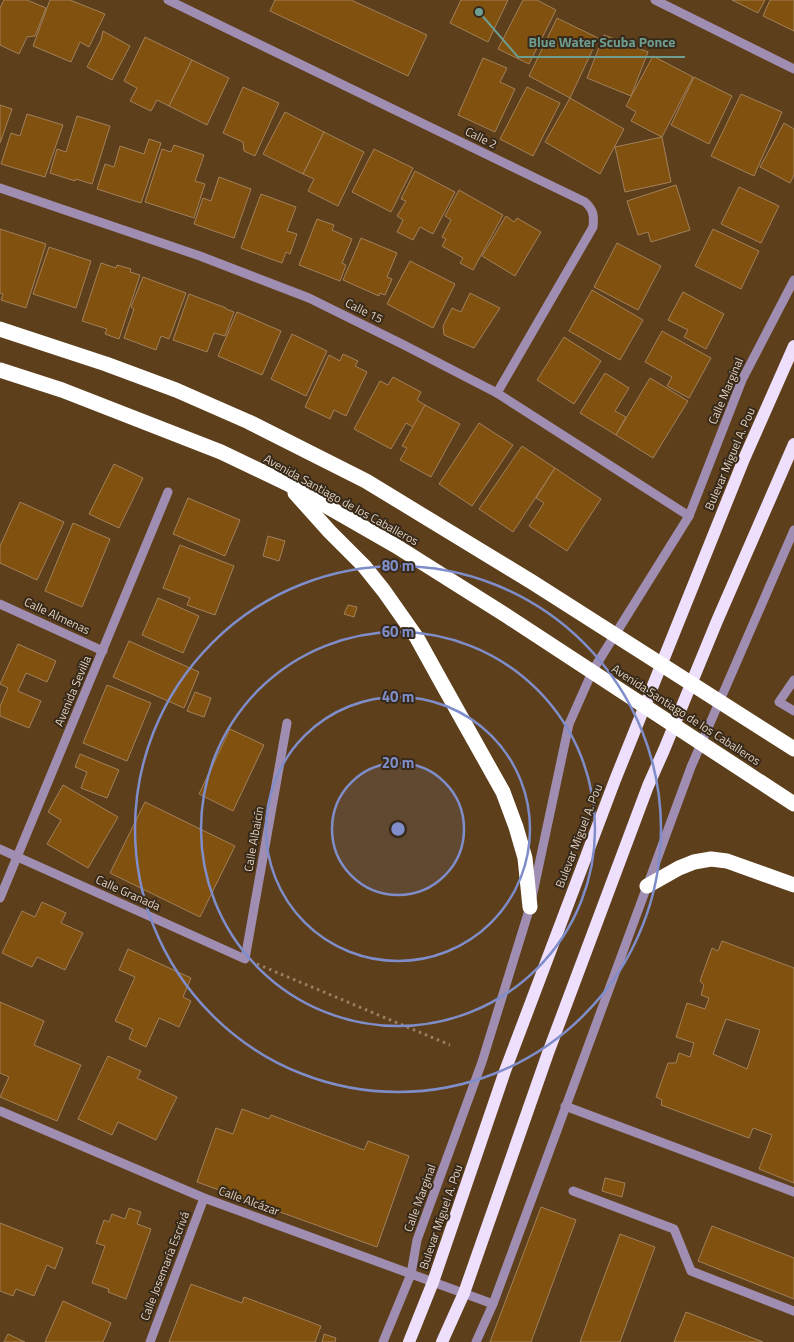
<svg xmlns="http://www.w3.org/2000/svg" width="794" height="1342" viewBox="0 0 794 1342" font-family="'Titillium Web',sans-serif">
<rect width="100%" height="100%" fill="#5e3f1b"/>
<!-- building -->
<g fill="#80510f" stroke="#a2805b" fill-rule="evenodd">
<polygon points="4,0 27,0 46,8 35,36 27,37 19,54 0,45 0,8"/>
<polygon points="50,0 70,0 105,14 89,47 80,42 71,62 33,46"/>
<polygon points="275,0 351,0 427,35 408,76 270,11"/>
<polygon points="461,0 508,0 488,42 450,23"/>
<polygon points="523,0 537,0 556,10 529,64 498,49"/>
<polygon points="732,0 765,0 758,13"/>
<polygon points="770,0 794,0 794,31 763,16"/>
<polygon points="557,18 598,38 570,98 529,76"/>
<polygon points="103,31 130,46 112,80 87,67 101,40"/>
<polygon points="604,35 648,52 631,96 587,78"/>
<polygon points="145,37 192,60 169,106 157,100 151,111 130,101 137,88 124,81"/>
<polygon points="653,56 693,77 662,137 631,121 636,112 626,106"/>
<polygon points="483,58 507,68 500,82 515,89 495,132 458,115"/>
<polygon points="192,60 229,78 207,125 169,106"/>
<polygon points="694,77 732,96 709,144 671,125"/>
<polygon points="243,87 279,103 255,156 244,151 243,142 223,133"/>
<polygon points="527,87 560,103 533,156 500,139"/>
<polygon points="741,94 782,112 754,176 711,156"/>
<polygon points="570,98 624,129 600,174 545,142"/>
<polygon points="0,105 12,109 0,143"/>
<polygon points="285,112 324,132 303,174 263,154"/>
<polygon points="27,114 63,125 45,177 1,164 11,133 20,136"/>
<polygon points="77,116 110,126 92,184 76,179 75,181 50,173 57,149 66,152"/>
<polygon points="784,123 794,129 794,175 790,183 760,167"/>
<polygon points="324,132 364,152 338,206 308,191 314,179 303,174"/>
<polygon points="662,137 671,182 625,192 615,147"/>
<polygon points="149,139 161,143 141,203 97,189 105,164 114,167 120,146 144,154"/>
<polygon points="174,145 204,155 195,181 205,184 194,218 145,202 162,149 171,152"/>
<polygon points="374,149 413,168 391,212 352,192"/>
<polygon points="415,171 455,192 433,234 420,227 413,240 397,232 403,220 397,216 406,201 401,199"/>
<polygon points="219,177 251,189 234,238 194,224 203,198 211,201"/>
<polygon points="676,185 690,230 651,242 648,232 638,235 627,201"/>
<polygon points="739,187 779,206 761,243 721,224"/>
<polygon points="459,190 503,215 473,270 460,263 463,258 442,246 446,239 442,237 451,220 445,216"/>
<polygon points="261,194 296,207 287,231 297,234 290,254 286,252 282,263 241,248"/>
<polygon points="506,216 514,222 517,218 541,232 515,276 482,256"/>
<polygon points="317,219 334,225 332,230 352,239 342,263 346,265 340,281 299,265"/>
<polygon points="0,229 46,244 26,308 1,300 3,294 0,293"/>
<polygon points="713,229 759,251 741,289 695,266"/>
<polygon points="361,238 397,253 387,277 392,279 385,295 380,293 379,296 343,280"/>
<polygon points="617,243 661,266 638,310 594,287"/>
<polygon points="49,247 91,261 76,308 33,294"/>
<polygon points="410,261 455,284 433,328 387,304"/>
<polygon points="101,263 116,268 117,265 131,269 130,272 140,275 119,339 105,334 107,329 82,321"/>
<polygon points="143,277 186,293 169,339 161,336 156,350 124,338 134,309 131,307"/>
<polygon points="592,290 643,320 620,360 569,331"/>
<polygon points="683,292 724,314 706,349 684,337 688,330 668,320"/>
<polygon points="470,293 500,308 474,348 444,335 443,326 452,308 461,312"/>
<polygon points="189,294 226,308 226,309 234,312 225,336 214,333 207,352 173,340"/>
<polygon points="237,312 281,331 262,375 218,356"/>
<polygon points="662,331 711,358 689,398 667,386 672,377 645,362"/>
<polygon points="292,334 327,351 306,396 271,379"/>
<polygon points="564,337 601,361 574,404 537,380"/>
<polygon points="343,354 358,361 355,366 367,372 346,416 334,410 330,419 305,407 329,355 340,361"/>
<polygon points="605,373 629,388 615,411 626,417 616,435 580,413"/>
<polygon points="393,377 421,392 417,400 425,405 413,427 406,423 391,449 354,429 380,381 388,385"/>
<polygon points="650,378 688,401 653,458 616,435"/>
<polygon points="425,405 460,424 431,477 400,460 407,448 402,446"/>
<polygon points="479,423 513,445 472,506 439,484"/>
<polygon points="522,446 555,468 513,532 479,509"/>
<polygon points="114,464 143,478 119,528 89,514"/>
<polygon points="555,468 601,499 567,551 529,526 544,503 536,498"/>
<polygon points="188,498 240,520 225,556 173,534"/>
<polygon points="20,502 64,522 37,580 0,563 0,546"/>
<polygon points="73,523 110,539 82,607 45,591"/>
<polygon points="268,536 285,541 279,561 263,556"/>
<polygon points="180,545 234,566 215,615 187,605 190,598 163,588"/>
<polygon points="158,598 199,616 183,653 142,635"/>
<polygon points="348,605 357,607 354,617 344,614"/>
<polygon points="129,641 199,672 184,708 113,677"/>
<polygon points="18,644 56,661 47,682 26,673 18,691 41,701 29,728 0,716 0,706 8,688 0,684"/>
<polygon points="107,685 151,703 127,761 83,743"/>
<polygon points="195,692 211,698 204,717 187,711"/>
<polygon points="230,729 264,745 233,811 199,794"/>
<polygon points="80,754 119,770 107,798 81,788 87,772 75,767"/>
<polygon points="63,785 118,817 88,868 47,844 61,820 48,812"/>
<polygon points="145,802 235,846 200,917 110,873"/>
<polygon points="42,902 66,913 61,923 83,933 65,970 37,957 32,967 2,953 22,911 35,917"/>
<path d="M722 941 794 968V1183L759 1169 772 1135 753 1128 749 1138 661 1105 662 1100 656 1097 668 1063H676L679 1053 690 1057 694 1043 676 1037 687 1003 705 1009 709 998 701 995 704 985 700 981 712 948 718 951ZM726 1019 760 1030 747 1069 713 1054Z"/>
<polygon points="128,949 191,978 183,997 191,1001 179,1027 159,1018 146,1047 129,1039 133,1029 115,1021 135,977 119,970"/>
<polygon points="0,1002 44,1021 34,1045 81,1065 57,1121 0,1097 9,1077 0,1073"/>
<polygon points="108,1056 141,1071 137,1078 177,1097 156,1140 118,1122 112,1135 78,1119"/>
<polygon points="242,1109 269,1119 271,1115 364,1150 368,1141 409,1156 377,1247 197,1182 216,1128 233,1134"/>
<polygon points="605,1178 625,1183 622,1197 602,1191"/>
<polygon points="541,1207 576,1220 531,1342 490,1342"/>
<polygon points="129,1208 141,1212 137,1224 151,1229 126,1299 108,1292 109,1289 92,1283 105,1246 96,1243 104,1220 109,1222 112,1214 125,1219"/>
<polygon points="0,1223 63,1248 55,1269 47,1265 34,1296 16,1289 13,1296 0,1291"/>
<polygon points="712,1226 794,1258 794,1299 698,1261"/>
<polygon points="620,1234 655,1247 620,1342 580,1342"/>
<polygon points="191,1284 242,1303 244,1297 321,1326 315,1342 169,1342"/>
<polygon points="63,1301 111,1323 103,1342 45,1342"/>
<polygon points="686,1312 763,1342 674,1342"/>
<polygon points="8,1334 25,1342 4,1342"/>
<polygon points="324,1334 336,1338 335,1342 322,1342"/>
</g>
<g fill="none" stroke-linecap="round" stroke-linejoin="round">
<!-- path -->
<polyline stroke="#998064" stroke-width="3" stroke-dasharray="2.5 4" stroke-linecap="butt" points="257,964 450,1045"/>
<!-- minor -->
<g stroke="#a08eb2" stroke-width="9">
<path d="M168 0 585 202C594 210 594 216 593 227L497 393"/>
<polyline points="655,0 794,69"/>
<polyline points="0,188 200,256 309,298 404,345 497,393 689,516"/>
<polyline points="0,604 103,651"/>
<polyline points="794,680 779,702 794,711"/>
<polyline points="0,849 245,959 287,723"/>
<polyline points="0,898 168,492"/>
<polyline points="565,1106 794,1192"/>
<polyline points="0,1111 204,1198 493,1304"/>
<polyline points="573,1191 674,1229 691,1271 794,1311"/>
<polyline points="150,1342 204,1198"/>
<polyline points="383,1342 411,1274 417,1240 482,1062 530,907 569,724 593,670 689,516 742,380 794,280"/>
<polyline points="476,1342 493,1304 691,767 794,530"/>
</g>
<!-- major -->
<g stroke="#eedffc" stroke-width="12">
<polyline points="409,1342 433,1282 505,1071 615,780 744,459 794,346"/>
<polyline points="442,1342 464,1293 548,1053 648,786 664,750 717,621 794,444"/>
</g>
<!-- highway -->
<g stroke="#fff" stroke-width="15">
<polyline points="0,329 106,364 176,390 249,422 366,481 532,582 794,749"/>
<polyline points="0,370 62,390 221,452 288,484 396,546 507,616 794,804"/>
<polyline points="295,493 330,532 364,566 384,591 417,638 443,685 503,792 516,827 525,858 530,907"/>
<polyline points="647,886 679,868 694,862 711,859 727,861 794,885"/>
</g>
</g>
<!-- distance rings -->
<circle cx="398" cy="829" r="66" fill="#7f8eca" fill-opacity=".12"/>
<g fill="none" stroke="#7f8eca" stroke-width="2.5">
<circle cx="398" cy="829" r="66"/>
<circle cx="398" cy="829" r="132"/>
<circle cx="398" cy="829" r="197"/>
<circle cx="398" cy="829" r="263"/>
</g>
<g text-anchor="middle" stroke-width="4" stroke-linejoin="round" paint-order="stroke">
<!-- street labels -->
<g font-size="12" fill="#e1cfbc" stroke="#382a1a">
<text transform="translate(481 138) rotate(26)" y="4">Calle 2</text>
<text transform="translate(364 311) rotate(26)" y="4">Calle 15</text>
<text transform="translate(726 391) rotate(-67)" y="4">Calle Marginal</text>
<text transform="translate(730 459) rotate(-67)" y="4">Bulevar Miguel A. Pou</text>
<text transform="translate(341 500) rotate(29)" y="4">Avenida Santiago de los Caballeros</text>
<text transform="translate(57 616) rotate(25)" y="4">Calle Almenas</text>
<text transform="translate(73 691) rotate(-67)" y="4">Avenida Sevilla</text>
<text transform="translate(686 715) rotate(33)" y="4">Avenida Santiago de los Caballeros</text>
<text transform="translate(579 836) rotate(-69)" y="4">Bulevar Miguel A. Pou</text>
<text transform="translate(254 839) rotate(-80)" y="4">Calle Albaicín</text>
<text transform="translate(128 893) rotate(24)" y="4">Calle Granada</text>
<text transform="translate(420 1198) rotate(-70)" y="4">Calle Marginal</text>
<text transform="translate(249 1201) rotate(20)" y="4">Calle Alcázar</text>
<text transform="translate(441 1217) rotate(-71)" y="4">Bulevar Miguel A. Pou</text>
<text transform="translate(165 1266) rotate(-69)" y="4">Calle Josemaría Escrivá</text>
</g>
</g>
<circle cx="398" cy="829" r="8" fill="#7f8eca" stroke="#382a1a" stroke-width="2.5"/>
<g font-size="15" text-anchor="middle" font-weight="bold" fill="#7f8eca" stroke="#382a1a" stroke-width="4" stroke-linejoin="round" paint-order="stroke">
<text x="398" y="571">80 m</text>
<text x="398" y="637">60 m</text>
<text x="398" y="702">40 m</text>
<text x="398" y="768">20 m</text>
</g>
<!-- callouts -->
<path fill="none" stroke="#6e9e91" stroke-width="2" d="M479 12L518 57H685"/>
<circle fill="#6e9e91" stroke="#382a1a" stroke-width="2" cx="479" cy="12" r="5"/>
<g font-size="14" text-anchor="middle" font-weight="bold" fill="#6e9e91" stroke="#382a1a" stroke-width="4" stroke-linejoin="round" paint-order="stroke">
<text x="602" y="47">Blue Water Scuba Ponce</text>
</g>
</svg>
